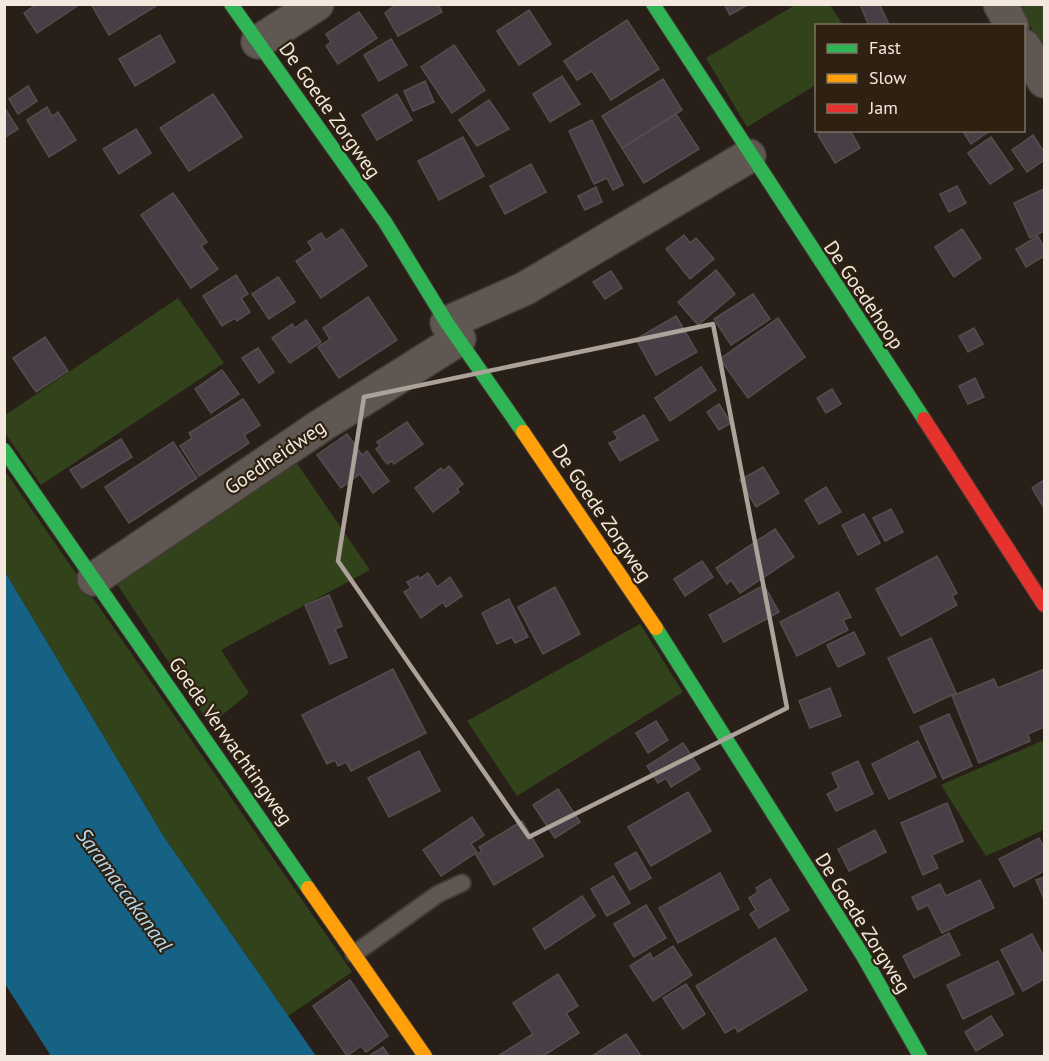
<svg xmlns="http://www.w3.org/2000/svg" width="1049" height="1061" viewBox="0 0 1049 1061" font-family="'PT Sans',sans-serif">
<rect width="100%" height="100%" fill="#282018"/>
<!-- green -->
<g fill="#32431b">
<polygon points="795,5 830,5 843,25 816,26 816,85 747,127 706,58"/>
<polygon points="1018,5 1044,5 1044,50"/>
<polygon points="178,298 224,363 41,485 5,433 4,416"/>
<polygon points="287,449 370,570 221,650 249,693 210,725 115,581"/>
<polygon points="5,471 352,972 288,1016 164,837 5,572"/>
<polygon points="640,624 683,692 517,796 467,721"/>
<polygon points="1044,740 1044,830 986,856 941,785"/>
</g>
<!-- water -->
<polygon fill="#156285" points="5,572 164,837 316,1056 51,1056 5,984"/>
<!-- building -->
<g fill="#483e45" stroke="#544e4e" stroke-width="1.5">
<polygon points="37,4 80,4 37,33 24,13"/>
<polygon points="91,4 159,4 109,35"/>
<polygon points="397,4 438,4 442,12 398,36 385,13"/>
<polygon points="724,4 749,4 730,15"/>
<polygon points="860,4 879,4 889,24 869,26"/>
<polygon points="529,10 551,44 519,65 497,31"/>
<polygon points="359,12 377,38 338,64 326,46 331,42 326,34"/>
<polygon points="627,20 659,69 611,100 592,71 577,80 564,61"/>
<polygon points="160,35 175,62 135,86 119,59"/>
<polygon points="391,39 407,65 379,81 364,55"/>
<polygon points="454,45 485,90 452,113 421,67"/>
<polygon points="562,76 580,104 550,122 533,94"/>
<polygon points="663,79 682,110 622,148 602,116"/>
<polygon points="425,81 434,102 413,111 404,91"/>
<polygon points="28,86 37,101 18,114 9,99"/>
<polygon points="213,94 242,137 189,171 160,128"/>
<polygon points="397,94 412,120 377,140 362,115"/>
<polygon points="489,100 509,129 477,146 459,120"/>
<polygon points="4,107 18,129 4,138"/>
<polygon points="47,107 52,116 58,112 76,140 49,157 27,120"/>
<polygon points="676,114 699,149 644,183 622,148"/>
<polygon points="592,120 623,185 613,190 607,178 594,184 569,131"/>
<polygon points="136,129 151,153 119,174 103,149"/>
<polygon points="825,130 850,130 860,148 835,163 818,135"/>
<polygon points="962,130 991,130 971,144"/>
<polygon points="1033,135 1044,152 1044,160 1027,172 1012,150"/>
<polygon points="463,137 484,176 439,200 418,161"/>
<polygon points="991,137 1013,169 990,184 968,153"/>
<polygon points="531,164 546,192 505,214 490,186"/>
<polygon points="957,186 966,203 949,212 940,194"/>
<polygon points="596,187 602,202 585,210 578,196"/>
<polygon points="1044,189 1044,231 1030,238 1014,203"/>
<polygon points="173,193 207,242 201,246 218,269 191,288 141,215"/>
<polygon points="342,229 367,266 321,298 296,261 313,250 308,242 321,233 326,240"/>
<polygon points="962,229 981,258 954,277 935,247"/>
<polygon points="684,235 690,243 696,238 714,259 690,279 666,249"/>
<polygon points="1038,236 1044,248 1044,256 1026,267 1016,249"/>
<polygon points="716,270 735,294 698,325 678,302"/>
<polygon points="611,271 622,288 605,299 593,282"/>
<polygon points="236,275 248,294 241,298 250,312 237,321 235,318 222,326 203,296"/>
<polygon points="278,277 295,302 269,319 252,294"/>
<polygon points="753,294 770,319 731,345 714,319"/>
<polygon points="368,297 397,340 339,378 318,347 330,339 323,328"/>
<polygon points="676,316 697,352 656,375 636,339"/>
<polygon points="778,318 805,357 748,398 720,359"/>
<polygon points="306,320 321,342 290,363 272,338 292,324 295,328"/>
<polygon points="974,328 983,344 968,352 959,336"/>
<polygon points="45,337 68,371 36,392 13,358"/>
<polygon points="258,348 274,372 259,383 242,358"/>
<polygon points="701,367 716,390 670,421 655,398"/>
<polygon points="222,370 239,394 211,413 195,389"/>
<polygon points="975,378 984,397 968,404 959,386"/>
<polygon points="832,389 841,404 826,413 817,398"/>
<polygon points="243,399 260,425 244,435 249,443 199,476 180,446 192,438 189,433"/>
<polygon points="719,404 731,423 719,430 707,412"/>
<polygon points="644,415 658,440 620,461 609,443 618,439 614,432"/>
<polygon points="407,422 423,444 394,464 392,461 387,464 376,449 380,446 377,442"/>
<polygon points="347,434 362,455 367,451 389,481 373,493 360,474 341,488 317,455"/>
<polygon points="121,439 132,457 82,488 70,470"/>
<polygon points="173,442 197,478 129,523 105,487"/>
<polygon points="449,466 463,484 457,489 459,492 433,512 415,488 441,468 443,471"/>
<polygon points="763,467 779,493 756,507 740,480"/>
<polygon points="1044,480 1044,508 1032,488"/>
<polygon points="826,487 841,512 819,524 805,500"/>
<polygon points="891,509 903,532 885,541 873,518"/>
<polygon points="864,514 880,543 858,555 842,525"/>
<polygon points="775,529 794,557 740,593 731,580 727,584 716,568"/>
<polygon points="937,556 957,593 952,596 957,605 901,636 876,589"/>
<polygon points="702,561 713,577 685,596 674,579"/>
<polygon points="428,573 437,587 450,577 462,596 446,607 443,602 421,618 404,592 411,588 407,582 418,576 419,579"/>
<polygon points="764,585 779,612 724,642 709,615"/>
<polygon points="555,587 580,634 543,654 518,607"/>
<polygon points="838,592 851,617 843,620 848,630 797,656 780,622"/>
<polygon points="329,595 342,626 335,629 347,657 330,664 305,605"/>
<polygon points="509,599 528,637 515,643 512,637 497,644 482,613"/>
<polygon points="854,632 865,654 838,667 827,645"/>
<polygon points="931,638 956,693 914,713 888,658"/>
<polygon points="393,669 426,733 351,771 346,762 338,766 335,760 327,764 302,715"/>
<polygon points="1042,670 1044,676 1044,727 1028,734 1030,741 979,763 952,696 994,679 998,688"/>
<polygon points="830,688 841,716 810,728 799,701"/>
<polygon points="949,714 972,766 943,779 920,727"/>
<polygon points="656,721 668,740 648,753 636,733"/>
<polygon points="918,741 936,777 889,799 872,764"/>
<polygon points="683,743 700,769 671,787 666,778 658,783 647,766"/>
<polygon points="419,751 440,791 389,817 368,778"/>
<polygon points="858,761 873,794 836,811 827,794 839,788 832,773"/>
<polygon points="558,789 580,822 555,838 533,805"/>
<polygon points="688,792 711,831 651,866 628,827"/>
<polygon points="947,803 963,841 932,855 938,868 923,875 901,823"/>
<polygon points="472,817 484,835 471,844 477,852 441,876 423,850"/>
<polygon points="522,821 543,856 494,885 476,855 482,851 479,847"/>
<polygon points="875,830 886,852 849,871 838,849"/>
<polygon points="1039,838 1044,847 1044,871 1014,887 999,859"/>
<polygon points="636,852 651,878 630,890 615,864"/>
<polygon points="720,873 739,909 678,943 659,908"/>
<polygon points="613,876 630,903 607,916 591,889"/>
<polygon points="1044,877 1044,899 1036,880"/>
<polygon points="770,879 789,910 759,928 750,914 756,910 749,898 758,892 756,888"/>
<polygon points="980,880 994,908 942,933 928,905 918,910 912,897 940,884 946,896"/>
<polygon points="582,896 595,916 545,949 533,929"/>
<polygon points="646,905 666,938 634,957 614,924"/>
<polygon points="949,933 960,955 914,978 903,956"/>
<polygon points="1032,934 1044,957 1044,979 1023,991 1001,950"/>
<polygon points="775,938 807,990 738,1032 735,1027 725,1033 696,986"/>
<polygon points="673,946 692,975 653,1001 630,966 650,953 653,959"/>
<polygon points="998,961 1014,994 963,1019 947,985"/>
<polygon points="558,974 578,1006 566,1013 579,1033 543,1056 498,1056 533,1034 513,1003"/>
<polygon points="350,980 388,1036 366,1052 361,1046 347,1056 313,1006"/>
<polygon points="686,984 705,1014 683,1029 663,998"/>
<polygon points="991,1016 1003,1035 976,1051 965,1032"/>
<polygon points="626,1034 641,1056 592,1056"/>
<polygon points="383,1047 389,1056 369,1056"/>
</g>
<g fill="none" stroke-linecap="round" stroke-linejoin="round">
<defs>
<polyline id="lane" points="354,954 438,894 462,883"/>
<g id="street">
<polyline points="1000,4 1012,26"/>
<polyline points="258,42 317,4"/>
<polyline points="1024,46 1044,81"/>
<polyline points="447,323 524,289 749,156"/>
<polyline points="94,579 322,425 459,339"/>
</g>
<g id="fast">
<polyline points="231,4 385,222 447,323 523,432"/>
<polyline points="653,4 924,419"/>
<polyline points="4,450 308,888"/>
<polyline points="656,628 863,956 920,1056"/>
</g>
<g id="slow">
<polyline points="523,432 656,628"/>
<polyline points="308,888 425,1056"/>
</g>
<polyline id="jam" points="924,419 1044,605"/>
</defs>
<!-- lane casing -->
<use href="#lane" stroke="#423a34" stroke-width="20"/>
<!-- street casing -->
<use href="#street" stroke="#423a34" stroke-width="36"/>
<!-- fast casing -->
<use href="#fast" stroke="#423a34" stroke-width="16"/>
<!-- slow casing -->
<use href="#slow" stroke="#423a34" stroke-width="16"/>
<!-- jam casing -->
<use href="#jam" stroke="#423a34" stroke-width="16"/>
<!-- lane -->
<use href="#lane" stroke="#5f5852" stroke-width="16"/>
<!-- street -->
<use href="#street" stroke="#5f5852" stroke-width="33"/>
<!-- fast -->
<use href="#fast" stroke="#30b455" stroke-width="14"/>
<!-- slow -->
<use href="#slow" stroke="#ff9f0a" stroke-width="14"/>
<!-- jam -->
<use href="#jam" stroke="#e5322d" stroke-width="14"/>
</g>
<!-- marked area -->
<path fill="none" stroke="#aca299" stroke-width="4.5" stroke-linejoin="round" d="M713 324 787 708 529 837 338 561 364 397Z"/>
<g text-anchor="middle" stroke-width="4.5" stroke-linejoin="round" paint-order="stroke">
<!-- street labels -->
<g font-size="20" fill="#f3e8de" stroke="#2f2111">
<text transform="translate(330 110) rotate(55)" y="7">De Goede Zorgweg</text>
<text transform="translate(864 295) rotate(56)" y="7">De Goedehoop</text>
<text transform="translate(275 457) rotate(-34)" y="7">Goedheidweg</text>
<text transform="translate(602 513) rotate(56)" y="7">De Goede Zorgweg</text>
<text transform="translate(231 741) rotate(55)" y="7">Goede Verwachtingweg</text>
<text transform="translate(863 923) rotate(58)" y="7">De Goede Zorgweg</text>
</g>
<!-- water labels -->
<g font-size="21" font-style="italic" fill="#b4daf1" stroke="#2f2111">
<text transform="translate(124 890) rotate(54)" y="7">Saramaccakanaal</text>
</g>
</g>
<!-- border -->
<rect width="1049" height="1061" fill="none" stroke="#f3e8de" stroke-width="12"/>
<!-- legend -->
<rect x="815" y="24" width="210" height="108" fill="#2f2111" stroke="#7d7163" stroke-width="1.5"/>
<rect x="827" y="44" width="30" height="9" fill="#30b455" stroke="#7d7163" stroke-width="1.5"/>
<text x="869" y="54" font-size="18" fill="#f3e8de">Fast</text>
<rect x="827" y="74" width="30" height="9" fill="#ff9f0a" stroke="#7d7163" stroke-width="1.5"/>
<text x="869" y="84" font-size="18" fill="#f3e8de">Slow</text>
<rect x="827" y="104" width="30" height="9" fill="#e5322d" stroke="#7d7163" stroke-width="1.5"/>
<text x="869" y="114" font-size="18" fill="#f3e8de">Jam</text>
</svg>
